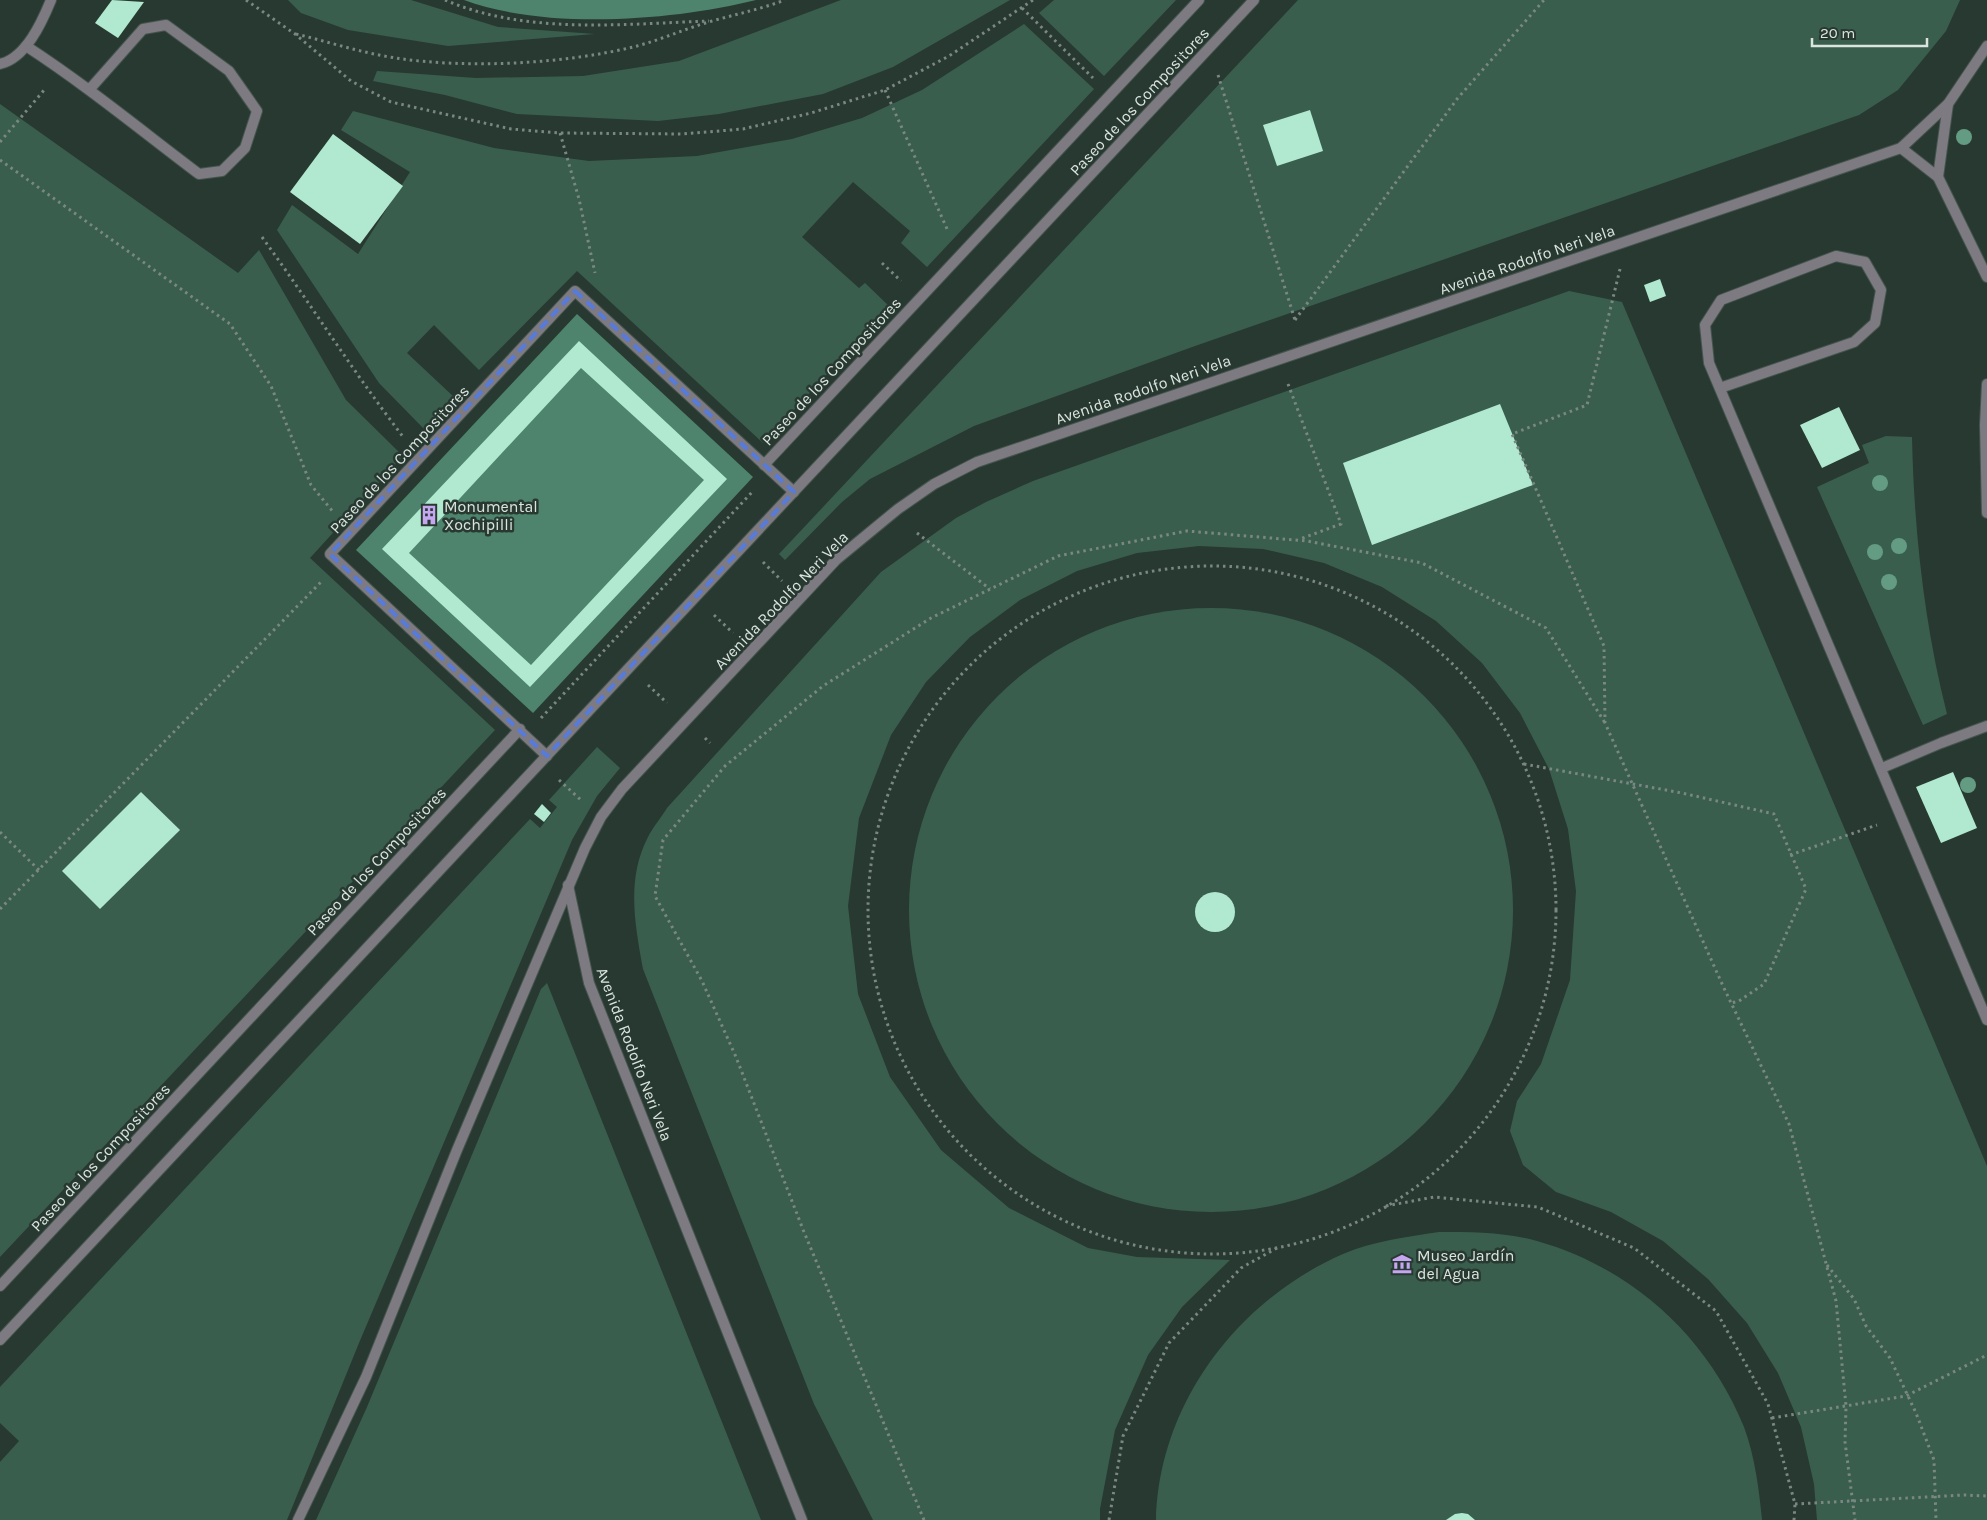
<svg xmlns="http://www.w3.org/2000/svg" width="1987" height="1520" viewBox="0 0 1987 1520" font-family="Karla,sans-serif">
<rect width="100%" height="100%" fill="#283931"/>
<!-- green -->
<g fill="#395e4e">
<polygon points="288,0 411,0 498,27 595,34 448,46 348,30 301,13"/>
<polygon points="841,0 1010,0 893,67 823,94 719,114 658,121 517,114 445,95 373,81 377,71 476,78 583,76 679,61"/>
<polygon points="1054,0 1176,0 1104,76 1039,13"/>
<polygon points="1298,0 1960,0 1946,31 1898,90 1859,115 1195,346 974,426 870,479 842,502 785,560 779,554"/>
<polygon points="1024,24 1094,89 927,267 901,243 910,231 853,182 802,237 859,288 865,283 890,307 763,443 577,271 479,370 434,325 407,353 455,398 425,430 379,383 277,230 292,205 358,254 410,172 341,130 353,111 494,148 589,161 697,156 792,139 862,118 922,90"/>
<polygon points="0,104 238,273 259,250 346,400 403,456 310,558 495,730 0,1257"/>
<path d="M1569 291 1622 302 1987 1166V1520H1817L1814 1484 1801 1427 1778 1373 1747 1323 1708 1279 1663 1241 1611 1212 1556 1192 1523 1165 1510 1131 1517 1101 1541 1064 1570 980 1576 891 1568 829 1549 769 1520 713 1482 663 1436 621 1382 587 1324 563 1263 549 1199 546 1137 553 1077 571 1020 600 970 637 926 682 891 735 859 818 848 906 858 994 890 1077 941 1150 1009 1208 1088 1248 1137 1257 1230 1260 1182 1307 1148 1355 1115 1430 1100 1509V1520H873L814 1404 643 969C635 925 626 879 648 837 653 827 661 818 667 808L881 572 956 518 986 502 1033 481Z"/>
<path d="M1886 436 1912 437C1914 530 1924 623 1947 714L1923 725 1817 487 1869 463 1862 445Z"/>
<circle cx="1211" cy="910" r="302"/>
<polygon points="597,747 620,768 597,796 572,840 359,1343 287,1520 0,1520 0,1462 19,1441 0,1423 0,1387 530,819 540,828 557,807 549,800"/>
<polygon points="547,983 761,1520 316,1520 367,1407 541,989"/>
<path d="M1439 1232C1472 1232 1505 1232 1537 1241 1632 1268 1707 1336 1744 1427 1755 1457 1759 1489 1762 1520H1156C1159 1403 1238 1300 1343 1254 1373 1241 1407 1237 1439 1232Z"/>
</g>
<!-- water -->
<g fill="#4e846d">
<path d="M464 0H756C673 21 545 30 464 0Z"/>
<polygon points="577,314 753,477 533,713 356,550"/>
</g>
<!-- building -->
<g fill="#b0e9d0" fill-rule="evenodd">
<polygon points="112,0 144,2 118,38 95,23"/>
<polygon points="1310,110 1323,151 1277,166 1263,125"/>
<polygon points="333,134 403,186 360,244 290,192"/>
<polygon points="1660,279 1666,296 1650,302 1644,285"/>
<path d="M579 341 727 479 530 687 382 549ZM581 368 704 480 531 665 409 553Z"/>
<polygon points="1500,404 1533,485 1372,545 1343,463"/>
<polygon points="1839,407 1860,450 1822,468 1800,425"/>
<polygon points="1953,772 1977,828 1941,843 1916,787"/>
<polygon points="141,792 180,830 100,909 62,871"/>
<polygon points="542,804 551,813 544,822 534,814"/>
<circle cx="1215" cy="912" r="20"/>
<polygon points="1462,1513 1468,1514 1475,1520 1446,1520 1455,1514"/>
</g>
<g fill="none" stroke-linecap="round" stroke-linejoin="round">
<defs>
<g id="service">
<path d="M26 46C86 85 142 131 199 174L222 171 245 148 257 111 229 71 166 25 143 29 89 90"/>
<polyline points="1720,388 1854,342 1875,323 1881,290 1865,262 1836,256 1721,300 1705,325 1709,363 1987,1020"/>
<polyline points="1882,768 1941,743 1987,726"/>
</g>
<g id="pedestrian">
<polyline points="764,465 1199,0"/>
<polyline points="547,756 330,554 575,291 794,492"/>
<polyline points="568,885 589,983 802,1520"/>
<polyline points="0,1286 520,729"/>
<polyline points="0,1340 1254,0"/>
<polyline points="298,1520 366,1377 457,1150 585,848 601,817 622,789 836,560 898,509 934,484 977,462 1901,148"/>
</g>
<g id="minor">
<polyline points="1987,46 1948,104 1901,148 1938,177 1987,277"/>
<path d="M0 64C26 58 42 22 51 0"/>
<polyline points="1938,177 1948,104"/>
<polyline points="1987,384 1985,425 1987,513"/>
</g>
</defs>
<!-- service casing -->
<use href="#service" stroke="#45554d" stroke-width="12"/>
<!-- pedestrian casing -->
<use href="#pedestrian" stroke="#45554d" stroke-width="12"/>
<!-- minor casing -->
<use href="#minor" stroke="#45554d" stroke-width="12"/>
<!-- path -->
<g stroke="#7a8881" stroke-width="3" stroke-dasharray="2.5 4" stroke-linecap="butt">
<polyline points="246,0 295,34 351,81 391,102 511,129 560,133 682,134 743,129 811,113 885,90 949,56 1033,0"/>
<path d="M445 0C526 35 623 24 709 21"/>
<polyline points="1022,8 1093,78"/>
<path d="M296 34C329 42 362 53 396 58 467 69 566 64 637 46 663 39 687 28 712 21 737 14 761 9 785 0"/>
<polyline points="1218,75 1295,320"/>
<polyline points="885,90 948,231"/>
<polyline points="560,133 579,199 595,273"/>
<polyline points="0,142 45,89"/>
<polyline points="0,160 230,324 271,386 311,485 334,513"/>
<path d="M262 237C310 303 354 373 404 438"/>
<polyline points="882,263 901,281"/>
<polyline points="1620,269 1587,405 1512,434 1604,646 1605,723 1723,986 1789,1124 1836,1301 1846,1406 1845,1442 1855,1520"/>
<polyline points="1295,320 1457,99 1544,0"/>
<polyline points="1288,384 1341,524 1300,539"/>
<polyline points="917,533 990,589"/>
<polyline points="763,562 782,581"/>
<circle cx="1212" cy="910" r="344"/>
<polyline points="714,615 733,633"/>
<polyline points="648,685 667,703"/>
<polyline points="541,718 754,490"/>
<polyline points="705,738 710,743"/>
<polyline points="1524,764 1682,793 1774,814 1806,889 1764,984 1739,1001 1731,1003"/>
<polyline points="559,780 582,801"/>
<polyline points="0,832 39,870"/>
<polyline points="1790,855 1877,825"/>
<polyline points="0,909 321,582"/>
<polyline points="1386,1206 1434,1197 1538,1207 1634,1248 1716,1311 1768,1404 1795,1504 1794,1520"/>
<polyline points="1827,1265 1854,1299 1866,1326 1890,1358 1916,1413 1934,1460 1936,1520"/>
<polyline points="1772,1418 1906,1396 1987,1355"/>
<polyline points="1795,1504 1964,1495 1987,1496"/>
<polyline points="924,1520 804,1232 736,1057 702,981 655,896 663,840 725,766 823,686 931,618 1058,556 1187,531 1307,541 1422,563 1546,628 1605,723"/>
<polyline points="1109,1520 1123,1436 1169,1343 1241,1268 1277,1248"/>
</g>
<!-- service -->
<use href="#service" stroke="#7d7a81" stroke-width="10"/>
<!-- pedestrian -->
<use href="#pedestrian" stroke="#7d7a81" stroke-width="10"/>
<!-- minor -->
<use href="#minor" stroke="#7d7a81" stroke-width="10"/>
</g>
<!-- trees -->
<g fill="#649b83">
<circle cx="1964" cy="137" r="8"/>
<circle cx="1880" cy="483" r="8"/>
<circle cx="1899" cy="546" r="8"/>
<circle cx="1875" cy="552" r="8"/>
<circle cx="1889" cy="582" r="8"/>
<circle cx="1968" cy="785" r="8"/>
</g>
<!-- marked area -->
<path fill="none" stroke="#567bda" stroke-width="4" stroke-dasharray="10 6" stroke-linejoin="round" d="M575 291 794 492 547 756 330 554Z"/>
<!-- icons -->
<defs>
<symbol id="building-bare" viewBox="-9 -9 18 18"><path d="M-4-6H4V6H1V3H-1V6H-4ZM-2.5-4.3h1.7v1.8h-1.7ZM.8-4.3h1.7v1.8H.8ZM-2.5-1h1.7V.8h-1.7ZM.8-1h1.7V.8H.8Z" fill="#c5a7f1" stroke="#283931" stroke-width="2.5" paint-order="stroke"/></symbol>
<symbol id="museum-bare" viewBox="-9 -9 18 18"><path d="M0-6L6-3V-2H-6V-3ZM-5-1h2V3h-2ZM-1-1h2V3h-2ZM3-1h2V3H3ZM-6 4H6V6H-6Z" fill="#c5a7f1" stroke="#283931" stroke-width="2.5" paint-order="stroke"/></symbol>
</defs>
<g fill-rule="evenodd">
<use href="#building-bare" x="415" y="501" width="28" height="28"/>
<use href="#museum-bare" x="1388" y="1250" width="28" height="28"/>
</g>
<g text-anchor="middle" stroke-width="5" stroke-linejoin="round" paint-order="stroke">
<!-- street labels -->
<g font-size="16" fill="#dbe5e0" stroke="#283931">
<text transform="translate(1139 101) rotate(-47)" y="6">Paseo de los Compositores</text>
<text transform="translate(1527 259) rotate(-19)" y="6">Avenida Rodolfo Neri Vela</text>
<text transform="translate(831 371) rotate(-47)" y="6">Paseo de los Compositores</text>
<text transform="translate(1143 389) rotate(-19)" y="6">Avenida Rodolfo Neri Vela</text>
<text transform="translate(399 459) rotate(-47)" y="6">Paseo de los Compositores</text>
<text transform="translate(781 600) rotate(-46)" y="6">Avenida Rodolfo Neri Vela</text>
<text transform="translate(376 861) rotate(-47)" y="6">Paseo de los Compositores</text>
<text transform="translate(635 1054) rotate(69)" y="6">Avenida Rodolfo Neri Vela</text>
<text transform="translate(100 1157) rotate(-47)" y="6">Paseo de los Compositores</text>
</g>
<!-- poi labels -->
<g font-size="16" fill="#dbe5e0" stroke="#283931" text-anchor="start">
<text x="444" y="512">Monumental<tspan x="444" dy="18">Xochipilli</tspan></text>
<text x="1417" y="1261">Museo Jardín<tspan x="1417" dy="18">del Agua</tspan></text>
</g>
</g>
<!-- scale -->
<path d="M1812 38v8h115v-8" fill="none" stroke="#dbe5e0" stroke-width="2.5"/>
<text x="1820" y="38" font-size="15" fill="#dbe5e0" stroke="#283931" stroke-width="4" paint-order="stroke">20 m</text>
</svg>
